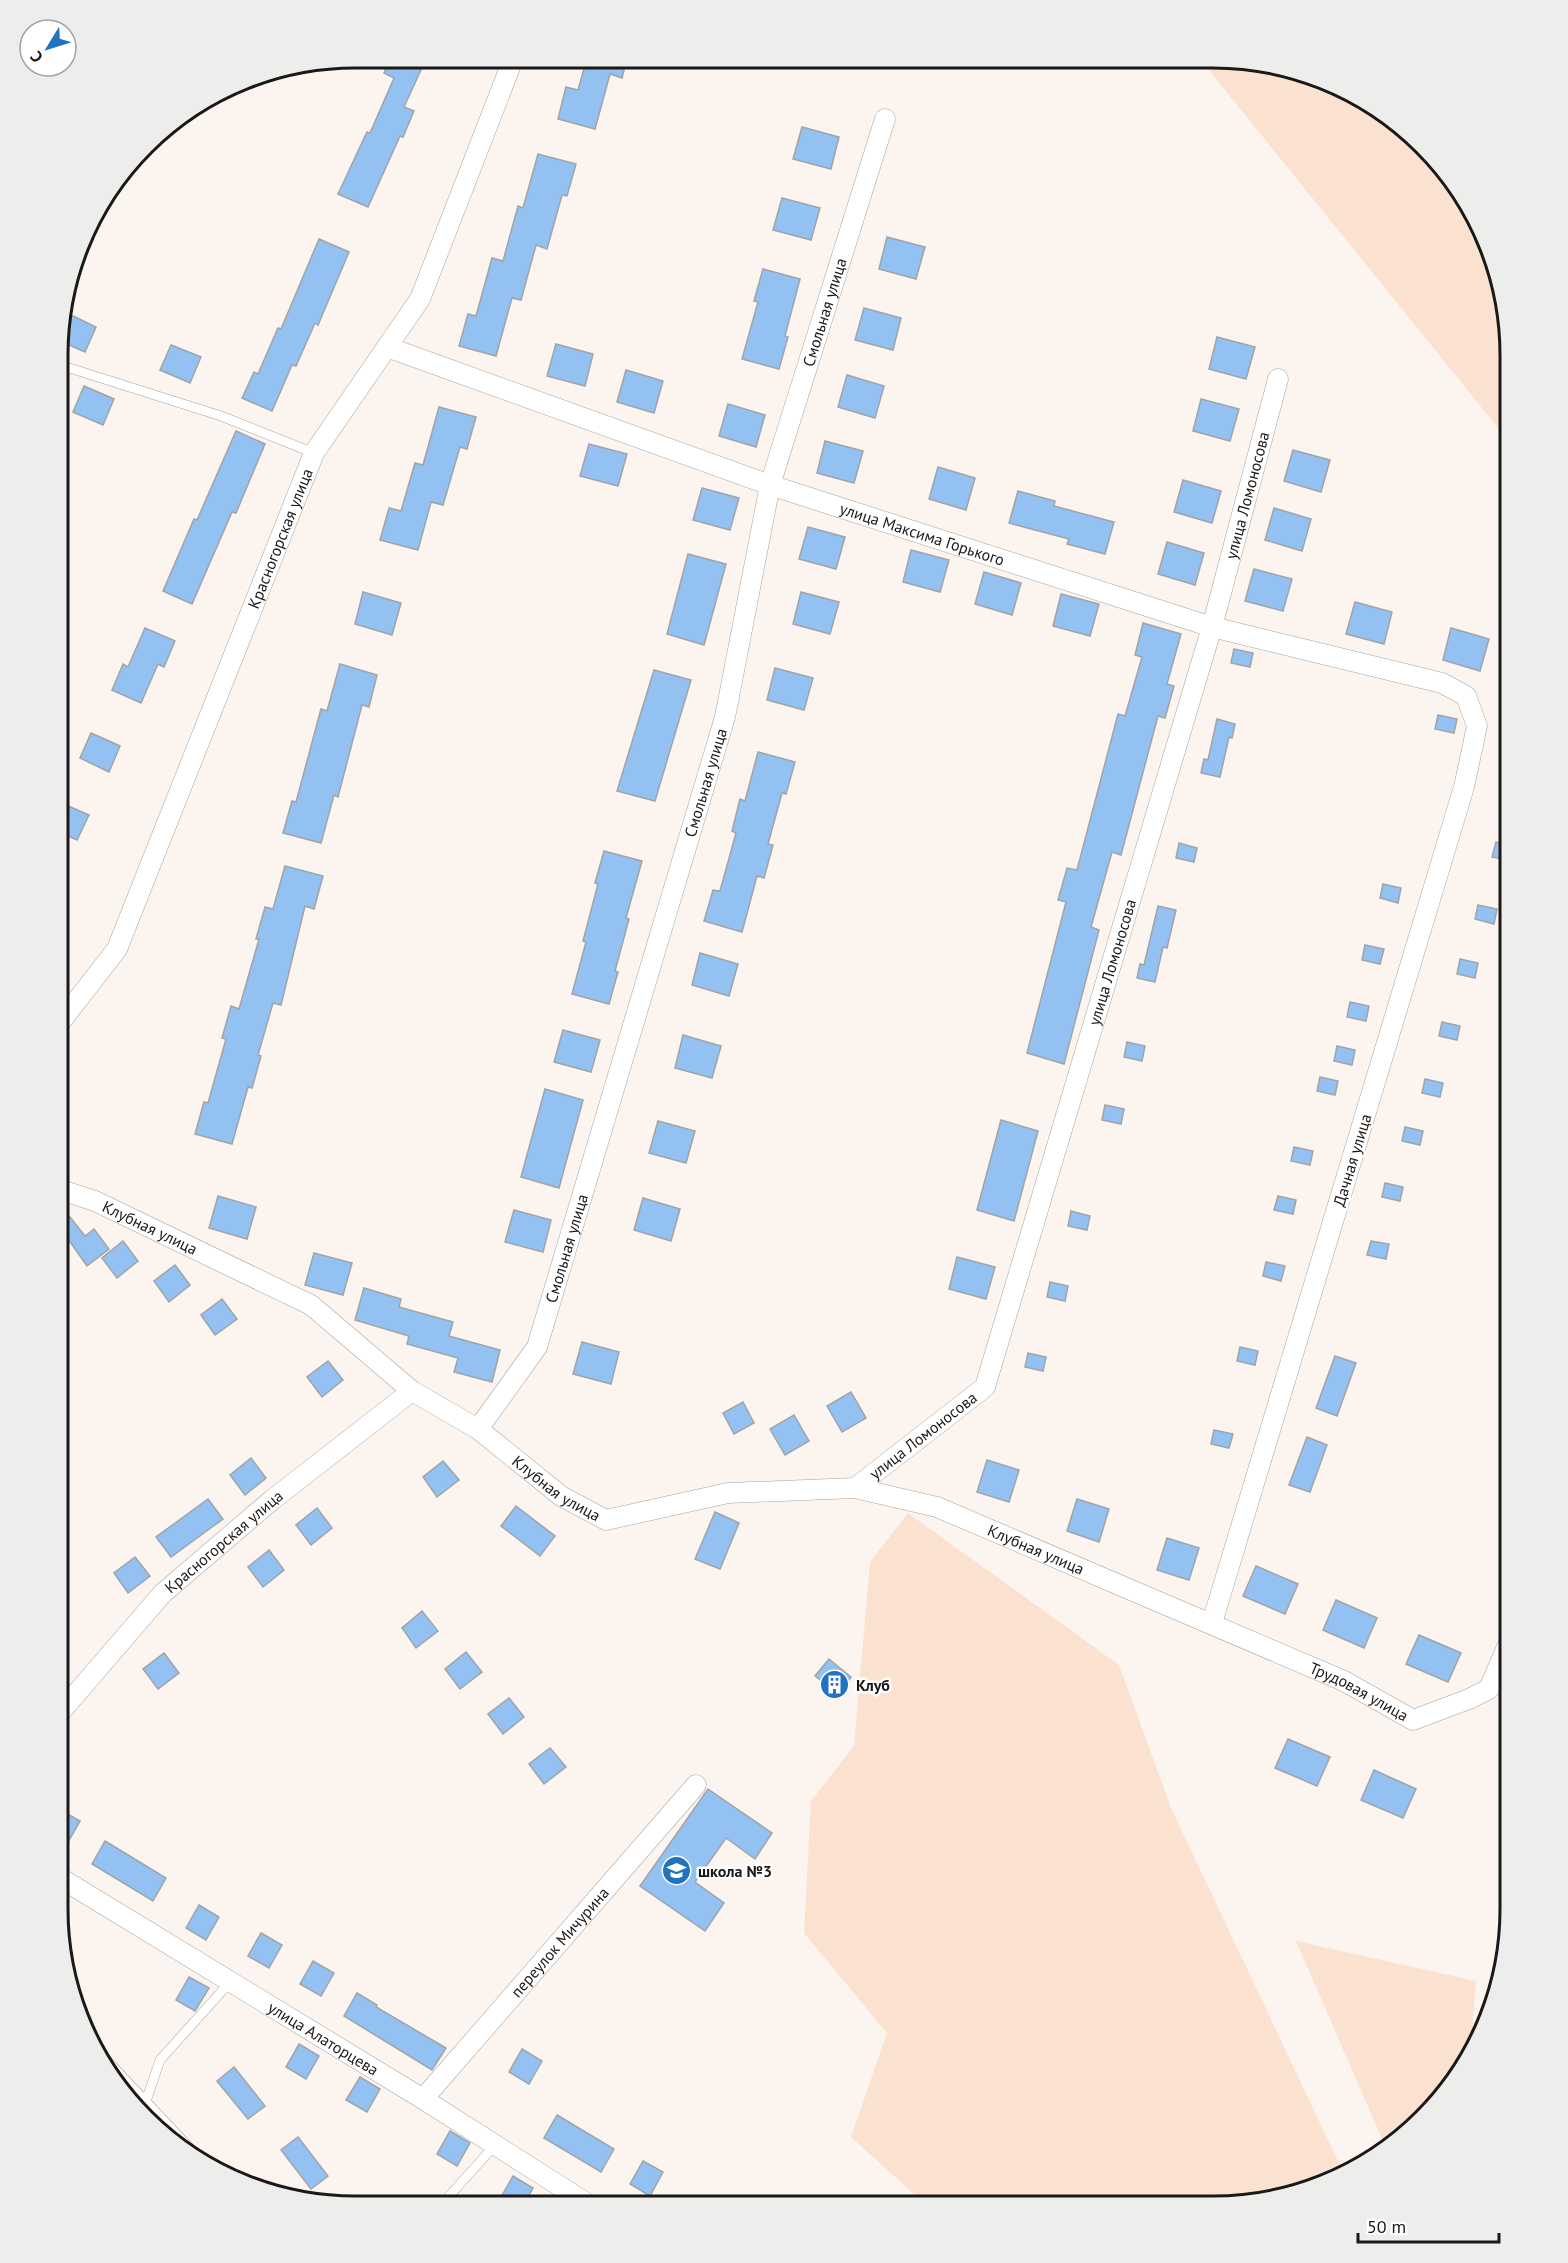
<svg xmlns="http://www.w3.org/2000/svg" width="1568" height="2263" viewBox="0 0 1568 2263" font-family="'PT Sans',sans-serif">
<rect width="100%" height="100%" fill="#fbf4ef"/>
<!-- green -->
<g fill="#fbe2d0">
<polygon points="1200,59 1253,60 1327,79 1394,118 1437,158 1481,223 1505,296 1511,354 1511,444"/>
<polygon points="908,1513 1119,1665 1171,1808 1345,2176 1290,2196 1214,2206 926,2205 851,2137 887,2033 804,1933 811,1801 854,1746 870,1562"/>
<polygon points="1296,1941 1476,1981 1470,2056 1461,2074 1410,2132 1386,2148"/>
</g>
<!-- building -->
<g fill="#93c1f2" stroke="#9fa4a9" stroke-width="1.5">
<polygon points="391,57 417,57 425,61 404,107 414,111 403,137 400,136 368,207 338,194 367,132 370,133 394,78 384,73"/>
<polygon points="587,58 627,58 622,78 610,74 595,129 558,119 566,87 578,90"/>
<polygon points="802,127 839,137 831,169 793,159"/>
<polygon points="538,154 576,164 567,196 562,195 547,249 536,245 521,300 512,298 496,356 459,346 468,314 476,316 492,258 503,261 518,206 523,208"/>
<polygon points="782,198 820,208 811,240 773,230"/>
<polygon points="887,237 925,247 916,279 879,269"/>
<polygon points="319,239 349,252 318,325 315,323 296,366 292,365 272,411 242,398 254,372 258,374 278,328 281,329"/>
<polygon points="763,269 800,279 785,336 788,337 779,369 742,359 758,302 754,301"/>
<polygon points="864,308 901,318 893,350 855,340"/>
<polygon points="67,313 96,327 85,352 60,341 60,330"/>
<polygon points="1217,337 1255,347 1246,379 1209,369"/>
<polygon points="556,344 593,354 585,386 547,376"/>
<polygon points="171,345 201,357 190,383 160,370"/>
<polygon points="626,370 663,381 654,413 617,402"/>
<polygon points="847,375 884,386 875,418 838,407"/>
<polygon points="84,386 114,399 103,425 73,412"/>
<polygon points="1201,399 1239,409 1230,441 1193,431"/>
<polygon points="728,404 765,415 756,447 719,436"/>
<polygon points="439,407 476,417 467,449 460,447 443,505 431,502 418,550 380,540 389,508 401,511 415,463 423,465"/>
<polygon points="236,431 265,444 236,513 232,512 192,604 163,591 194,519 197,520"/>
<polygon points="825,441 863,451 854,483 817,473"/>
<polygon points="589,444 627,454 618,486 580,476"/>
<polygon points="1293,450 1330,460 1321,492 1284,481"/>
<polygon points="938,467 975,478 966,510 929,499"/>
<polygon points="1183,480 1221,491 1212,523 1174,512"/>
<polygon points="702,488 739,498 730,530 693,520"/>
<polygon points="1018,491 1055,501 1054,506 1114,522 1105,554 1067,544 1069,539 1009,523"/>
<polygon points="1274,508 1311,519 1302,551 1265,540"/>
<polygon points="808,527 845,537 836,569 799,559"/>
<polygon points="1167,542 1204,553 1195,585 1158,574"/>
<polygon points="911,550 949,560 940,592 903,582"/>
<polygon points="688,554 726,564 704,645 667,634"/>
<polygon points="1254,569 1292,579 1283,611 1245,601"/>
<polygon points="984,572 1021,583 1012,615 975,604"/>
<polygon points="363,592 401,603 392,635 355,624"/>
<polygon points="801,592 839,602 830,634 793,624"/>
<polygon points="1061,594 1099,604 1090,636 1053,626"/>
<polygon points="1355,602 1392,612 1384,644 1346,634"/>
<polygon points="1143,623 1181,634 1167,684 1174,686 1165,718 1158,716 1121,855 1112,852 1091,927 1099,930 1064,1064 1027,1053 1066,902 1058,900 1067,868 1077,870 1118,714 1125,716 1142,657 1135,655"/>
<polygon points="145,628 175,641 164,667 158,664 141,703 112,690 123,664 128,667"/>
<polygon points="1451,628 1489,639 1480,671 1443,660"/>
<polygon points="1234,649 1253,653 1250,667 1231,663"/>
<polygon points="340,664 377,675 369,707 362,705 338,797 334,795 321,843 283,833 292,801 296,802 321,709 327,711"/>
<polygon points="775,668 813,678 804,710 767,700"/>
<polygon points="654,670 691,680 655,801 617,791"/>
<polygon points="1438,715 1457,719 1454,733 1435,729"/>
<polygon points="1217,719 1235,724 1232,738 1229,737 1220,777 1201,773 1204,759 1208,760"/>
<polygon points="91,733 120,746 109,772 80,758"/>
<polygon points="758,752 795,762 786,794 782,793 768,844 773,845 764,878 757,876 742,932 704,921 713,890 720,891 736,833 732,831 740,799 745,801"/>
<polygon points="59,802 89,815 77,840 59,832"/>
<polygon points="1496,842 1511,846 1511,861 1492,857"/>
<polygon points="1179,843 1197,848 1194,862 1176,858"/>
<polygon points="604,851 642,861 626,918 629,919 615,971 618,972 609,1004 572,994 586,942 583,941 598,884 595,883"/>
<polygon points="285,866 323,876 314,909 305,906 281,1005 273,1003 258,1055 261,1056 252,1088 248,1087 232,1144 195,1134 204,1102 208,1103 226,1039 222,1038 231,1006 239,1009 259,939 256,939 265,907 273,909"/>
<polygon points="1383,884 1401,888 1398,903 1380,898"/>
<polygon points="1478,905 1497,909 1494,924 1475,919"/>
<polygon points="1158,906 1176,910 1167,948 1163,947 1155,982 1137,978 1140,964 1144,965"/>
<polygon points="1365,945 1384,949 1380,964 1362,960"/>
<polygon points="700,953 738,964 729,996 692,985"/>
<polygon points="1460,959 1478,963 1475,978 1457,974"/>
<polygon points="1350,1002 1369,1006 1366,1021 1347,1017"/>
<polygon points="1442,1022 1460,1026 1457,1040 1439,1036"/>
<polygon points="563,1030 600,1040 591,1072 554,1062"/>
<polygon points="683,1035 721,1046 712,1078 675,1068"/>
<polygon points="1127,1042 1145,1046 1142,1061 1124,1057"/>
<polygon points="1337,1046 1355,1050 1352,1065 1334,1061"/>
<polygon points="1320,1077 1338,1081 1335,1095 1317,1091"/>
<polygon points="1425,1079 1443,1083 1440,1097 1422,1093"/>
<polygon points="545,1089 583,1100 559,1188 521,1177"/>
<polygon points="1105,1105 1124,1109 1121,1124 1102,1120"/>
<polygon points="1001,1120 1038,1131 1014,1221 977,1210"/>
<polygon points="658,1121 695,1131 686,1163 649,1153"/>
<polygon points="1405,1127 1423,1131 1420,1145 1402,1141"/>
<polygon points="1294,1147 1313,1151 1310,1165 1291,1161"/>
<polygon points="1385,1183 1403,1187 1400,1201 1382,1197"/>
<polygon points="218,1196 256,1207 247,1239 209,1228"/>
<polygon points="1278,1196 1296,1200 1293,1214 1274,1210"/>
<polygon points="643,1198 680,1209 671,1241 634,1230"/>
<polygon points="58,1202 85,1236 94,1229 109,1249 87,1266 68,1239 58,1248"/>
<polygon points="514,1210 551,1220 543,1252 505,1242"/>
<polygon points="1071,1211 1090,1216 1087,1230 1068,1226"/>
<polygon points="123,1241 138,1261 117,1278 102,1258"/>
<polygon points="1371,1241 1389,1244 1386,1259 1367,1255"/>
<polygon points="314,1253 352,1263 343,1295 305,1285"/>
<polygon points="957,1257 995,1267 986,1299 949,1289"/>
<polygon points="1266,1262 1285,1266 1281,1281 1263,1276"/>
<polygon points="175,1265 190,1285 169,1302 154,1281"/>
<polygon points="1050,1282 1068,1286 1065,1301 1047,1297"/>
<polygon points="364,1288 401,1299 399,1307 453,1322 449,1336 500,1350 492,1382 454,1372 458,1358 407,1344 409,1336 355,1320"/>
<polygon points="222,1299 237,1319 215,1335 201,1315"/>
<polygon points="582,1342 619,1352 611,1384 573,1374"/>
<polygon points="1240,1347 1258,1351 1255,1365 1237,1361"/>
<polygon points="1028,1353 1046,1357 1043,1371 1025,1367"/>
<polygon points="1335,1356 1356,1363 1337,1416 1316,1408"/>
<polygon points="328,1361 343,1380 322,1397 307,1377"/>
<polygon points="851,1392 866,1418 842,1432 827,1406"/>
<polygon points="743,1402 754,1423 734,1434 723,1413"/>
<polygon points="794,1415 809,1441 785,1455 770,1429"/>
<polygon points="1214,1430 1233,1434 1229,1448 1211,1444"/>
<polygon points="1307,1437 1327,1445 1310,1492 1289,1485"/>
<polygon points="251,1458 266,1478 245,1495 230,1475"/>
<polygon points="987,1460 1019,1470 1009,1502 977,1492"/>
<polygon points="443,1461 459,1480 437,1497 423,1477"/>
<polygon points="208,1499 223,1519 171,1557 156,1537"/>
<polygon points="1077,1499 1109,1509 1099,1542 1067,1531"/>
<polygon points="516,1506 555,1536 540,1556 501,1526"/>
<polygon points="317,1508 332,1528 311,1545 296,1525"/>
<polygon points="715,1512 739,1523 720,1569 695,1559"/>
<polygon points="1167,1538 1199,1548 1189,1580 1157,1570"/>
<polygon points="269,1550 284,1570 263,1587 248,1567"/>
<polygon points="135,1557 150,1576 128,1593 114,1573"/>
<polygon points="1256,1566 1298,1584 1285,1614 1243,1596"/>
<polygon points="1336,1600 1377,1618 1364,1648 1323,1630"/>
<polygon points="422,1611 438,1631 416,1648 402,1628"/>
<polygon points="1419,1635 1461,1653 1448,1682 1406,1664"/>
<polygon points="466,1652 482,1672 460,1689 445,1669"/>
<polygon points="164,1653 179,1673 158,1689 143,1669"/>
<polygon points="829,1659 851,1677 838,1694 815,1676"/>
<polygon points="509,1698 524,1717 503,1734 488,1714"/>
<polygon points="1288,1739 1330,1757 1317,1786 1275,1768"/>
<polygon points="550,1748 566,1767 544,1784 529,1764"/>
<polygon points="1374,1770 1416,1789 1403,1818 1361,1800"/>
<polygon points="708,1789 772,1833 755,1859 726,1838 695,1882 724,1903 705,1931 640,1886"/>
<polygon points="57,1808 80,1821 67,1844 57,1838"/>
<polygon points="105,1841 166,1878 153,1901 92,1864"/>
<polygon points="199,1905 219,1917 206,1940 186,1928"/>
<polygon points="261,1933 282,1945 269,1968 248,1956"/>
<polygon points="313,1961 334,1973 321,1996 300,1984"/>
<polygon points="189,1977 209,1988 195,2011 176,2000"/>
<polygon points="357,1993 377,2005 376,2007 446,2048 432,2070 344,2016"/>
<polygon points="299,2044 319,2056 306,2079 286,2067"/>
<polygon points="522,2049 542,2061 529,2084 509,2072"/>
<polygon points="234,2067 265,2106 248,2119 217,2081"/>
<polygon points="360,2077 380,2089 367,2112 346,2100"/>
<polygon points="557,2115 614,2149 601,2172 544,2138"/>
<polygon points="450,2131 470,2143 457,2166 437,2154"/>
<polygon points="298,2137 328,2176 311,2189 281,2150"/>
<polygon points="643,2161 663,2172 650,2196 630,2184"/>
<polygon points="513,2176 533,2188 524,2204 508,2204 500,2199"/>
</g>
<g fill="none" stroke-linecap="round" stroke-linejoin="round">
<defs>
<g id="service">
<polyline points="60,365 221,416 314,453"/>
<polyline points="144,2107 160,2060 231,1981"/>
<polyline points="442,2204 495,2145"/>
</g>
<g id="minor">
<path id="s1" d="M387 347 770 485 1212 627 1442 683 1466 696 1477 726 1464 787 1212 1623"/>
<path id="s2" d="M58 1025 117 949 314 453 420 299 514 57"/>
<path id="s3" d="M58 1189 95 1201 311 1305 412 1391 478 1429 561 1496 606 1520 728 1493 855 1488 937 1507 1344 1681 1413 1720 1469 1699 1489 1689 1510 1640"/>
<path id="s4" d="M478 1429 537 1347 725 717 770 485 885 119"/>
<path id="s5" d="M855 1488 985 1387 1212 627 1278 379"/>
<path id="s6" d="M57 1716 163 1593 272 1500 412 1391"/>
<path id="s7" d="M57 1876 423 2099 588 2204"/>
<polyline points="104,2065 186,2152"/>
<path id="s8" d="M423 2099 696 1785"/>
</g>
</defs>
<!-- service casing -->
<use href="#service" stroke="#a9a39e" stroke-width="10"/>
<!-- minor casing -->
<use href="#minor" stroke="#a9a39e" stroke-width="21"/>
<!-- service -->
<use href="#service" stroke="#fff" stroke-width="9"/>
<!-- minor -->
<use href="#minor" stroke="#fff" stroke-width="20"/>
</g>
<!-- icons -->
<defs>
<symbol id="building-disc" viewBox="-11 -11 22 22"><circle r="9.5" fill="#1f73c1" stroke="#fff"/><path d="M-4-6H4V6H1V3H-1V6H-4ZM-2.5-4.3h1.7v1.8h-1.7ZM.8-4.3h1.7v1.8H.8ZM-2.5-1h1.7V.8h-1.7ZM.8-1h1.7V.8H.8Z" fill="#fff"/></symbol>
<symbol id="school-disc" viewBox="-11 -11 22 22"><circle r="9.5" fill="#1f73c1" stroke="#fff"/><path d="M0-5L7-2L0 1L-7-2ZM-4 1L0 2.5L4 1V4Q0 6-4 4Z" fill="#fff"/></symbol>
</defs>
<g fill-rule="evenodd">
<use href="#building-disc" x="818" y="1668" width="33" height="33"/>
<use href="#school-disc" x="660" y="1854" width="33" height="33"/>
</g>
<g text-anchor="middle" stroke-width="5" stroke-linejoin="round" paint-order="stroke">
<!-- street labels -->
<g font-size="16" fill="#1b1917" stroke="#fff">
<text dy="6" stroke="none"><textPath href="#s4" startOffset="1176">Смольная улица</textPath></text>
<text dy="6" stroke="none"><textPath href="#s5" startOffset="1094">улица Ломоносова</textPath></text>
<text dy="6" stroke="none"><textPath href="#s1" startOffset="567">улица Максима Горького</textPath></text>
<text dy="6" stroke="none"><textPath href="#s2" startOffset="538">Красногорская улица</textPath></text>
<text dy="6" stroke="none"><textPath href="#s4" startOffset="690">Смольная улица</textPath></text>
<text dy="6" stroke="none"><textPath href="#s5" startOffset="608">улица Ломоносова</textPath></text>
<text transform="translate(1352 1160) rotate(-73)" y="6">Дачная улица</text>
<text dy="6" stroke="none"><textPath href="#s3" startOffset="100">Клубная улица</textPath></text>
<text dy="6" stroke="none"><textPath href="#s4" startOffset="204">Смольная улица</textPath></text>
<text dy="6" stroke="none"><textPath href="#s5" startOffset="86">улица Ломоносова</textPath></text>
<text dy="6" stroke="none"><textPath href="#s3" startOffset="586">Клубная улица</textPath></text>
<text dy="6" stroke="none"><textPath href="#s6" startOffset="242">Красногорская улица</textPath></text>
<text dy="6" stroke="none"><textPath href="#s3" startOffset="1089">Клубная улица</textPath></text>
<text dy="6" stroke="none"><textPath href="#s3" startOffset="1442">Трудовая улица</textPath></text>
<text dy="6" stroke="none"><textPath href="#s8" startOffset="208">переулок Мичурина</textPath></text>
<text dy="6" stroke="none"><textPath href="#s7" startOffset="312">улица Алаторцева</textPath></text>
</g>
<!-- poi labels -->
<g font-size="16" font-weight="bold" fill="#1b1917" stroke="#fff" text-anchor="start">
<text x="856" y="1691">Клуб</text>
<text x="698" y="1877">школа №3</text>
</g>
</g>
<!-- crop -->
<path d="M0 0H1568V2263H0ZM355 68H1213A287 287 0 0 1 1500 355V1909A287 287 0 0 1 1213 2196H355A287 287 0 0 1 68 1909V355A287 287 0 0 1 355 68Z" fill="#ededec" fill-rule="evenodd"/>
<path fill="none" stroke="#1b1917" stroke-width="3" d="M355 68H1213A287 287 0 0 1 1500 355V1909A287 287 0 0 1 1213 2196H355A287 287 0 0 1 68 1909V355A287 287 0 0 1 355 68Z"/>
<!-- north arrow -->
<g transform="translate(48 48) rotate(232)"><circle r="28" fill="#ffffff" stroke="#a4a3a2" stroke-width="1.5"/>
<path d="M0-4.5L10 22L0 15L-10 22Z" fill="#1f73c1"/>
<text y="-9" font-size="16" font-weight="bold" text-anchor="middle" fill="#1b1917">С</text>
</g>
<!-- scale -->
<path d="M1358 2233v9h141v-9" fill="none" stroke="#1b1917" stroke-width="3"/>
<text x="1367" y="2233" font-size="18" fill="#1b1917" stroke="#ffffff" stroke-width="4.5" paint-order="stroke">50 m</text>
</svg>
